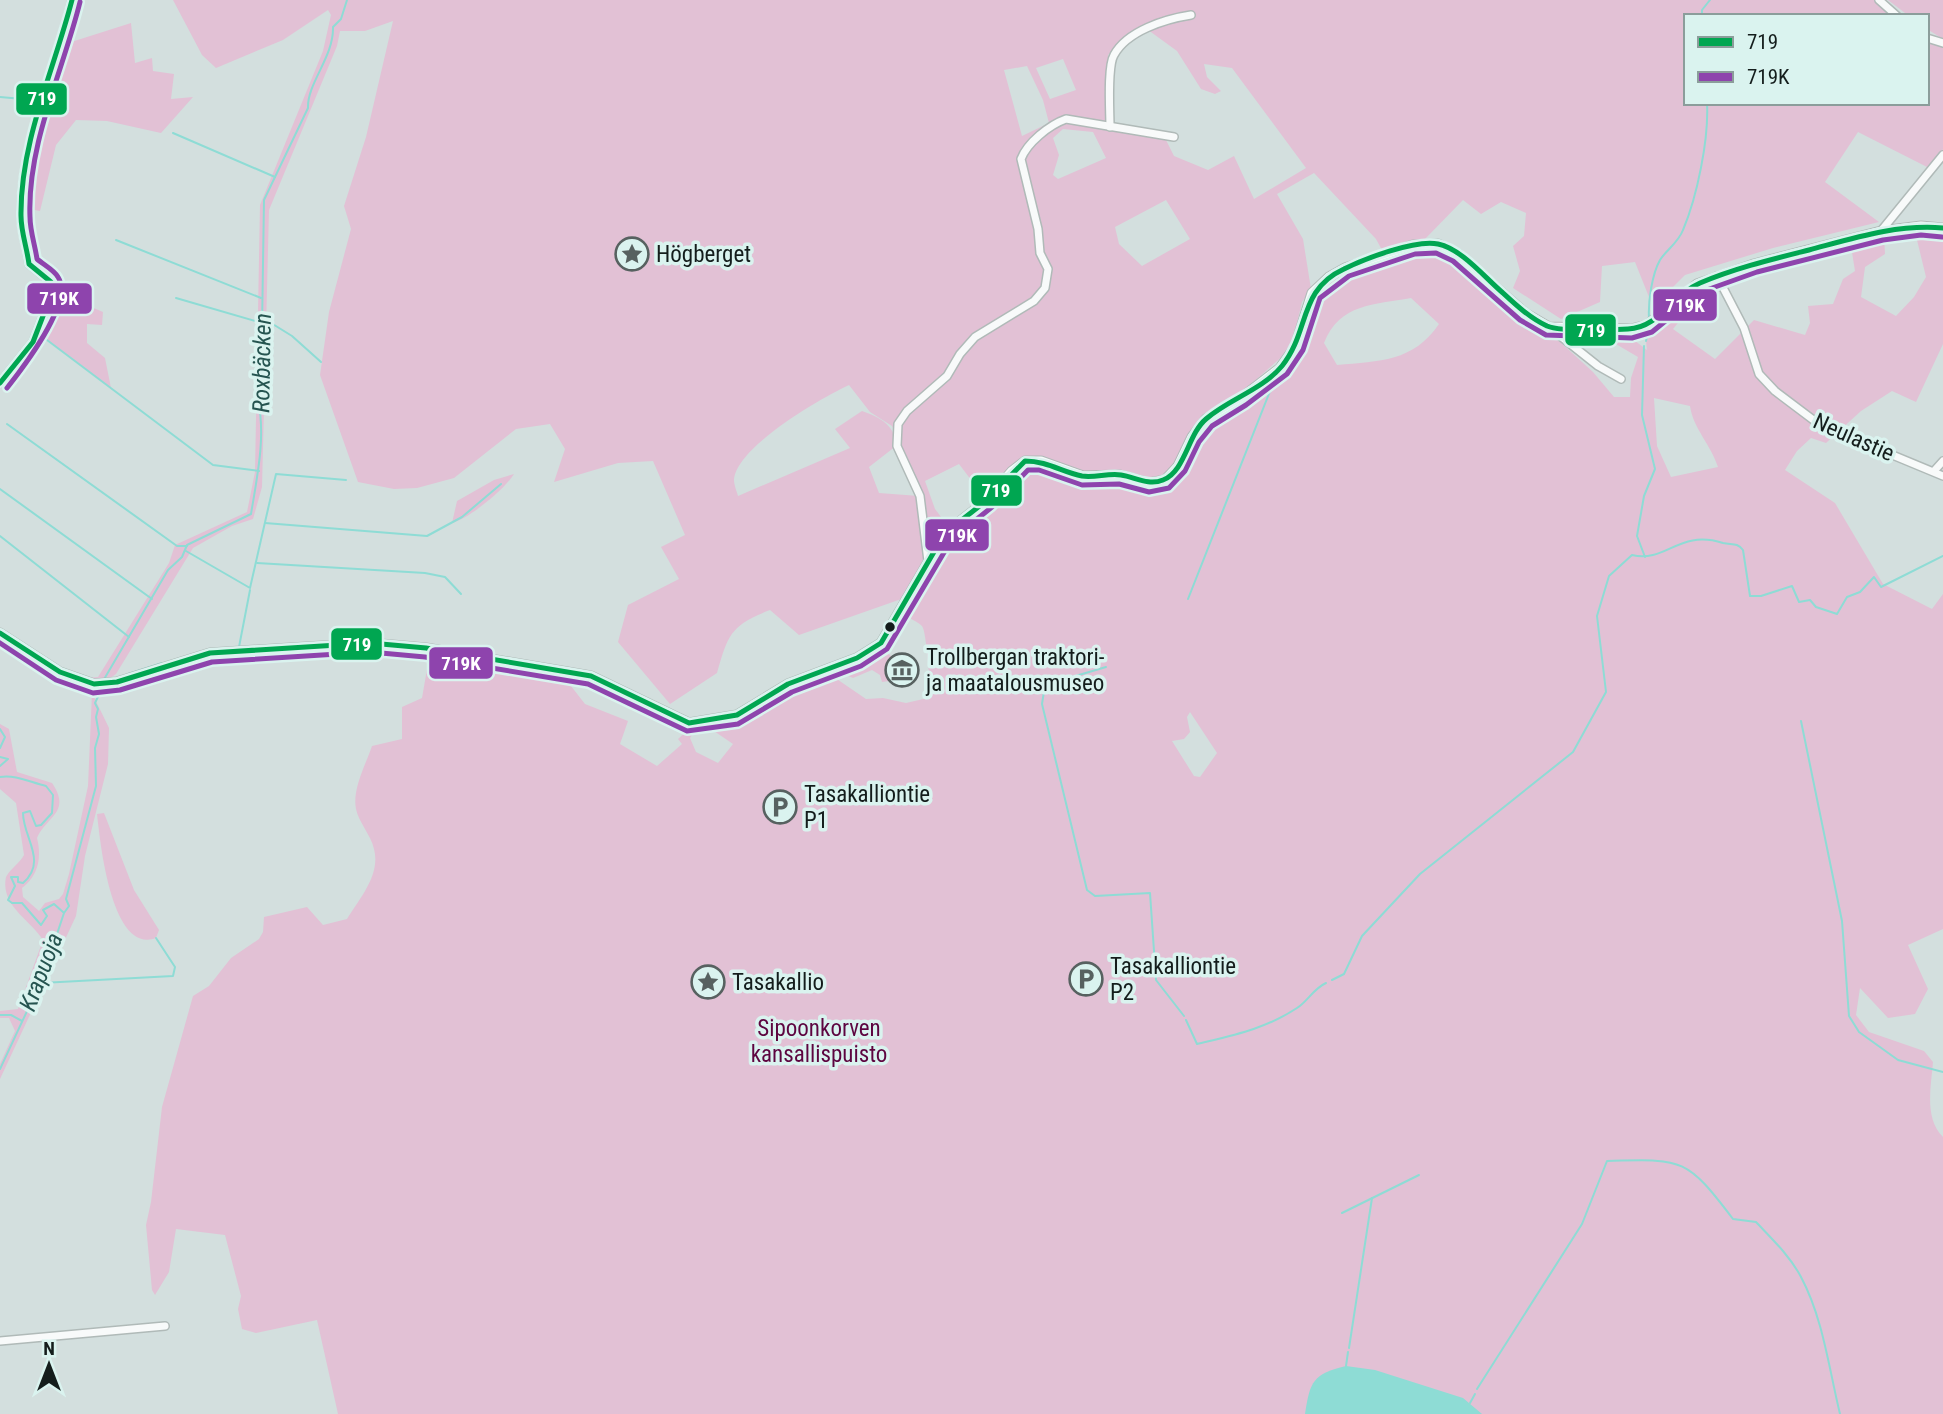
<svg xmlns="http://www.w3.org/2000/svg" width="1943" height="1414" viewBox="0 0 1943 1414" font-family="'Roboto Condensed',sans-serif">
<rect width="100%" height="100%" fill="#d3dfde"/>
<!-- green -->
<g fill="#e2c1d5" fill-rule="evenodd">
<path d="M173 0H1876L1893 16H1686V103H1927V39L1943 46V149L1931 169 1858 132 1825 182 1879 222 1773 248 1685 275 1653 307 1635 262 1602 266 1600 302 1561 319 1513 288 1520 271 1513 246 1524 236 1526 213 1501 202 1481 214 1463 200 1425 239 1382 250 1376 239 1314 173 1277 194 1303 239 1311 289 1302 302 1294 336 1286 353 1239 395 1204 416 1189 435 1175 464 1163 477 1150 478 1120 471 1084 472 1042 457H1024L1009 467 984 497 959 464 925 481 935 509 948 526 928 553 920 496 897 437 892 426 870 412 849 385C821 398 736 447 734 480 734 485 737 492 738 496L850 448 835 429 862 411C880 417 896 426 896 446L869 467 879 493 919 496 926 557 907 597 799 635 770 610C731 625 728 634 717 673L670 704 618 642 628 605 679 579 661 547 685 535 653 461 618 463 554 482 565 449 550 424 516 429 454 478 417 488 394 489 358 482 320 375 329 312 351 229 344 206 366 137 393 21 365 31H340L337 46 269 210 262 487 253 519 232 526 193 548 116 674C107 681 97 683 87 678L98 677 169 563 175 545 247 512 255 472 260 205 323 51 331 15 328 10 283 40 216 68 202 55ZM1144 27 1177 51 1201 89 1215 94 1221 91 1207 77 1204 64 1232 68 1306 168 1254 199 1234 156 1208 170 1174 156 1166 140 1105 129 1108 55 1125 36ZM1063 59 1076 90 1050 99 1036 68ZM1027 66 1043 100 1049 123 1022 136 1004 70ZM1063 129 1093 132 1106 158 1058 179 1053 175 1059 155 1053 138ZM1166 200 1190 239 1142 266 1119 244 1115 227Z"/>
<polygon points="1888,0 1943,0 1943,39 1927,29 1927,16 1909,16"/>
<polygon points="131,23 135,63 152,58 153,71 174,74 171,99 193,97 161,133 107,121 76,120 56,145 40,211 29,209 32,152 65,44"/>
<path d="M1907 234H1943V344L1916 402 1892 391 1861 411 1826 443 1811 438 1797 451 1785 470 1835 503 1883 584 1932 609 1943 594V929L1908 945 1928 989 1915 1014 1888 1018 1860 988 1856 1015 1869 1032 1924 1051 1933 1062C1931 1087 1924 1118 1943 1137V1414H338L317 1320 256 1333 242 1329 238 1309 241 1296 225 1235 176 1229 169 1272 155 1295 152 1290 146 1225 151 1202 162 1107 193 996 209 986 231 958 259 939 263 932 264 917 307 907 323 925 347 919C359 899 381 875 374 849 371 835 359 823 356 809 352 789 366 764 372 746L402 739V707L422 698 430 652 564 677 585 704 628 721 620 744 657 766 682 744 678 739 690 728 695 730 690 738 696 752 718 763 733 744 711 729V724C759 715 783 689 828 673L866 699 883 698 906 703 932 697C929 685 927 632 922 626 917 621 909 619 904 613L949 536 989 504 1014 474 1027 465H1040L1083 480H1119L1149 487 1167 484 1182 469 1196 439 1209 422 1243 402 1283 371 1293 358 1315 296 1331 280 1346 272 1414 250 1437 248 1456 257 1523 317 1548 331 1593 372 1614 397H1630L1631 378 1638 357 1609 340 1630 337 1647 350 1645 333 1699 287H1707L1673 329 1715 359 1754 320 1805 335 1810 323 1808 306 1833 304 1843 279 1855 271 1851 246 1884 235 1885 254 1865 267 1861 297 1896 316 1914 297 1926 277 1917 240ZM1411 298 1439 324C1413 362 1380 361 1337 365L1324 343C1340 303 1374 305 1411 298ZM1654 398 1690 406C1693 428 1711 445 1718 467L1671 477 1657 446ZM1190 712 1217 753 1200 777 1194 776 1172 741 1184 739 1190 732 1187 717Z"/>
<path d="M76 281 82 303 103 312 102 325 87 324V343L105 358 111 388 47 340C46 312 56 299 76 281Z"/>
<path d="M514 474C505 489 470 518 452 523L457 501 494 480Z"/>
<polygon points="881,647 904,668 905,678 900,671 897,673 903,679 882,682 880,675 872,670 853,678 841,673 841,667"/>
<path d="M92 693 109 728 108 764 85 856 76 916 0 1079V1064L15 1031 9 1018H0V1011L18 1009 43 940C31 920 0 906 6 877 11 868 19 864 24 855L16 803 0 789V724L9 729 17 772 52 783C72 812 46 817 37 838 42 858 38 876 22 888L23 897 39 911 45 903 59 899 63 894 69 874 88 786Z"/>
<path d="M104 813 134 890 159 930 156 938C111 955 100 840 97 814Z"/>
</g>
<!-- water -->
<path fill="#8edcd5" d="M1346 1366 1375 1370 1463 1398 1482 1414H1305C1310 1381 1313 1374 1346 1366Z"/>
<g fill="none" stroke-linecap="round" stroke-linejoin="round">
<!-- stream -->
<g stroke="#8edcd5" stroke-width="2">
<polyline points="1702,16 1702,10 1710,0"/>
<polyline points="0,97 34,100"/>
<polyline points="173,133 275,177"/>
<polyline points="116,240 261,298"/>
<polyline points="176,298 262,323"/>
<polyline points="263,318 292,336 321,362"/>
<path d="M1649 318C1648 302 1652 274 1660 260 1667 249 1678 243 1683 230 1697 197 1709 139 1707 103"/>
<polyline points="47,340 213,465 259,471"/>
<polyline points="1646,341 1649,327"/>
<polyline points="1644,346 1642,415 1655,469 1644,496 1637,536 1645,557"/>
<polyline points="7,424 177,546 187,546"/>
<polyline points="0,489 152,599"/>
<polyline points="265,523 427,536 462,517 501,484"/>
<polyline points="0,536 129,637"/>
<polyline points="186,551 250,588 276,474 346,480"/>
<polyline points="257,563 425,573 445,577 461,594"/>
<polyline points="1188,599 1272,386"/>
<polyline points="236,647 239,647 250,590"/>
<polyline points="1106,667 1045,685 1042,704 1087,890 1095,896 1150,893 1156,980 1184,1016"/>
<polyline points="128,674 162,663"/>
<path d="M103 681 168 570 182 557 187 545 251 514C257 477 266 437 258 400L261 392 264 200 308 108C307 83 334 57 333 27L341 19 347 0"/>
<polyline points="1801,721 1842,921 1849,1016 1859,1032 1898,1060 1943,1072"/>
<polyline points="0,729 5,737 0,748"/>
<polyline points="0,757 8,759 0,766"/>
<path d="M0 777C15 774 32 783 46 786L53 795 52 813 41 825 36 826 30 811 23 813C23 838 48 861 23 883L18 882V877H11L15 886 8 900 12 903H22L41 925 47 916 43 910 54 904 63 912"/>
<path d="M1332 980 1344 974 1362 936 1420 874 1573 752 1606 692 1597 616 1609 576 1632 555C1667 563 1678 529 1723 543 1732 545 1737 542 1743 550L1750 596H1761L1792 586 1799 602 1810 600 1816 607 1837 614 1847 597 1860 592 1874 577 1881 587 1943 556"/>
<polyline points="41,983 173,976 175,967 156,938"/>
<polyline points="0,1015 11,1015 22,1021"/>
<path d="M1186 1020 1197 1044C1234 1035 1265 1029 1297 1008 1308 1001 1313 989 1326 983"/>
<polyline points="0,1069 42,979 64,913 69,906 66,899 96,786 95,748 99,734 96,717 98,709 95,703 102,688"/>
<polyline points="1342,1213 1419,1175"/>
<polyline points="1349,1348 1372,1198"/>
<polyline points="1346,1366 1348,1352"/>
<path d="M1477 1389 1582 1224 1607 1161C1683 1159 1686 1157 1733 1219L1756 1222C1772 1239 1790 1256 1801 1277 1823 1318 1829 1369 1840 1414"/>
<polyline points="1470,1403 1475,1394"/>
</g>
<defs>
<g id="minor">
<polyline points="1879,0 1897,16"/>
<polyline points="1927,38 1943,43"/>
<path d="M1110 127C1110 111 1107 67 1114 55 1127 31 1165 19 1191 15"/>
<polyline points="1881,231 1943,155"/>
<polyline points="1717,276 1744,328 1759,374 1775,391 1820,425 1943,476"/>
<polyline points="1549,327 1598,366 1621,379"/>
<path d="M0 383 33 342 53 290 51 282 29 264C27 248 22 232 21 216 20 146 56 69 72 0"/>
<polyline points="1934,471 1943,461"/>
<path d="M928 561 920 496 897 446 898 424 907 411 947 376 960 354 975 337 1034 301 1045 288 1048 269 1040 253 1038 229 1021 159C1027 143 1049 125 1066 119L1174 137"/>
<polyline points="0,1341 165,1326"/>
</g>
<polyline id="tertiary" points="0,633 60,672 94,684 117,682 210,653 370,643 426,648 591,676 689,723 737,715 788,684 857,658 881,643 945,533 986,501 1012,471 1025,461 1041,461 1083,476 1120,475 1149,483 1165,480 1178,466 1192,437 1206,419 1241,398 1280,368 1295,347 1312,293 1329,277 1345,268 1413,245 1438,244 1458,254 1525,313 1549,327 1631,329 1647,325 1697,284 1754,264 1881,231 1921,226 1943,228"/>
</defs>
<!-- minor casing -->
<use href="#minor" stroke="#b0bab8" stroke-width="10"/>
<!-- tertiary casing -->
<use href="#tertiary" stroke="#b0bab8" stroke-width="11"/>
<!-- minor -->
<use href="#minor" stroke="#f8fafa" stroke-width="7"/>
<!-- tertiary -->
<use href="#tertiary" stroke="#f8fafa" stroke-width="9"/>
<defs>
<g id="bus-1">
<path d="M0 383 33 342 53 290 51 282 29 264C27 248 21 232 21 216 20 142 54 70 72 0"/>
<path d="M0 633 60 672 94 684 117 682 210 653 370 643 426 648 591 676 689 723 737 715 788 684 857 658 881 643 945 533 986 501 1025 461C1047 461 1062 472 1082 476 1095 478 1108 473 1121 475 1135 477 1148 486 1163 480 1185 472 1188 434 1206 419 1229 399 1262 390 1282 366 1310 331 1298 290 1344 269 1364 259 1416 239 1438 244 1462 249 1485 278 1503 293 1516 305 1530 318 1547 326 1562 332 1610 330 1628 329 1659 328 1674 294 1700 283 1735 268 1773 259 1809 250 1854 238 1897 224 1943 228"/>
</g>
<g id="bus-2">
<path d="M7 388C22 369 74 302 58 277 54 270 44 265 37 259 35 245 30 231 30 217 27 144 63 71 80 2"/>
<polyline points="0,643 56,680 93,693 120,690 212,662 370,652 425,657 588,684 687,731 738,724 792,692 861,666 887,649 952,539 992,507 1028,470 1039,470 1082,485 1119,484 1149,492 1169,488 1185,471 1199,442 1212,426 1246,405 1287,374 1303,350 1320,298 1349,276 1415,254 1436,253 1453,261 1520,320 1546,335 1632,338 1652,332 1701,292 1757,272 1883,240 1921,235 1942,237"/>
</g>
</defs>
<!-- bus-1 casing -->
<use href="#bus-1" stroke="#daf3ef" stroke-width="10"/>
<!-- bus-2 casing -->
<use href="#bus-2" stroke="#daf3ef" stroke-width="10"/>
<!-- bus-1 -->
<use href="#bus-1" stroke="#00a651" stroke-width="5"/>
<!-- bus-2 -->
<use href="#bus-2" stroke="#8e44ad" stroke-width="5"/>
</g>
<!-- icons -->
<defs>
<symbol id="sight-ring" viewBox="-11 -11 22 22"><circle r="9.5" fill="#daf3ef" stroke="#576160" stroke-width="1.5"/><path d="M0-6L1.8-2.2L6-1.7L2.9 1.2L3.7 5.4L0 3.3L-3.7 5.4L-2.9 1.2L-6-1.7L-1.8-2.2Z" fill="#576160"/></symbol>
<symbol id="museum-ring" viewBox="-11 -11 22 22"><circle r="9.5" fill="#daf3ef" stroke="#576160" stroke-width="1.5"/><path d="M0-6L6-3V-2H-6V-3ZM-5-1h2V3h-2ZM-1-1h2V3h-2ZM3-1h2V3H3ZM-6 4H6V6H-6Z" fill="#576160"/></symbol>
<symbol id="parking-ring" viewBox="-11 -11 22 22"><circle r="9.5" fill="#daf3ef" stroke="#576160" stroke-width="1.5"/><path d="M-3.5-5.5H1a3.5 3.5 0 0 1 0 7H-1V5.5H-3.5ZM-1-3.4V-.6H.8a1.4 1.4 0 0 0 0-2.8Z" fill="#576160"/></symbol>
</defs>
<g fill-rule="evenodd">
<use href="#sight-ring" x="613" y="235" width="38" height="38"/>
<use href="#museum-ring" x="883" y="651" width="38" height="38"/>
<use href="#parking-ring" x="761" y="788" width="38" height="38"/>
<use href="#parking-ring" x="1067" y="960" width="38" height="38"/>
<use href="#sight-ring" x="689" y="963" width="38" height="38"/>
</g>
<!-- markers -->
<circle fill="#141d1c" stroke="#daf3ef" stroke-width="2.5" cx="890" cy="627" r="6"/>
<g text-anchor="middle" stroke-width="7" stroke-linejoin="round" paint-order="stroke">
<!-- poi labels -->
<g font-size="23" fill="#141d1c" stroke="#daf3ef" text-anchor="start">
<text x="656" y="262">Högberget</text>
<text x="926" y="665">Trollbergan traktori-<tspan x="926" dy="26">ja maatalousmuseo</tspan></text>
<text x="804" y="802">Tasakalliontie<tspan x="804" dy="26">P1</tspan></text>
<text x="1110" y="974">Tasakalliontie<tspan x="1110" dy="26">P2</tspan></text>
<text x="732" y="990">Tasakallio</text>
</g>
<!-- street labels -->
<g font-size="23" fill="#141d1c" stroke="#daf3ef">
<text transform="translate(1854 437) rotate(24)" y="8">Neulastie</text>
</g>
<!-- park labels -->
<g font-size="23" fill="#5d0540" stroke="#daf3ef">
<text x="819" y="1036">Sipoonkorven<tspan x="819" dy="26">kansallispuisto</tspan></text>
</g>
<!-- water labels -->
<g font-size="24" font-style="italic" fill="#255450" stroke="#daf3ef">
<text transform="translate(262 363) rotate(-89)" y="8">Roxbäcken</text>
<text transform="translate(41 972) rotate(-69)" y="8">Krapuoja</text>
</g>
</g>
<g stroke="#daf3ef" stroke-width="2.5">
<rect x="15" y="82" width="53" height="34" rx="7" fill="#00a651"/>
<rect x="26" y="282" width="67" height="33" rx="7" fill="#8e44ad"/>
<rect x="1652" y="288" width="66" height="34" rx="7" fill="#8e44ad"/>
<rect x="1564" y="313" width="53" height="34" rx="7" fill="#00a651"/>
<rect x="970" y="474" width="53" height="33" rx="7" fill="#00a651"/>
<rect x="924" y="518" width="66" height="34" rx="7" fill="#8e44ad"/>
<rect x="330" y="627" width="53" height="34" rx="7" fill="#00a651"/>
<rect x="428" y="646" width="66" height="34" rx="7" fill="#8e44ad"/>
</g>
<g font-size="19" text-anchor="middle" font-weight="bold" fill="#fff">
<text x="42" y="105">719</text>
<text x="59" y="305">719K</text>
<text x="1685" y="312">719K</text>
<text x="1591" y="337">719</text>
<text x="996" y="497">719</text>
<text x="957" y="542">719K</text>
<text x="357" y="651">719</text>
<text x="461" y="670">719K</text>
</g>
<!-- legend -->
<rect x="1684" y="14" width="245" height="91" fill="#daf3ef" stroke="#8b9d9b" stroke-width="2"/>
<rect x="1698" y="37" width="35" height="10" fill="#00a651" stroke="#8b9d9b" stroke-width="2"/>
<text x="1747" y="49" font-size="21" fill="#141d1c">719</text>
<rect x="1698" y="72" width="35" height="10" fill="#8e44ad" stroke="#8b9d9b" stroke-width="2"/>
<text x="1747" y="84" font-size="21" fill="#141d1c">719K</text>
<!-- north arrow -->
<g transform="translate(49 1365)" stroke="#daf3ef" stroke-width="5" paint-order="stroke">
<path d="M0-5L12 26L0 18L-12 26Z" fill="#141d1c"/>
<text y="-10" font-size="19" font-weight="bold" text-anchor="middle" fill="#141d1c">N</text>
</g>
</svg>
